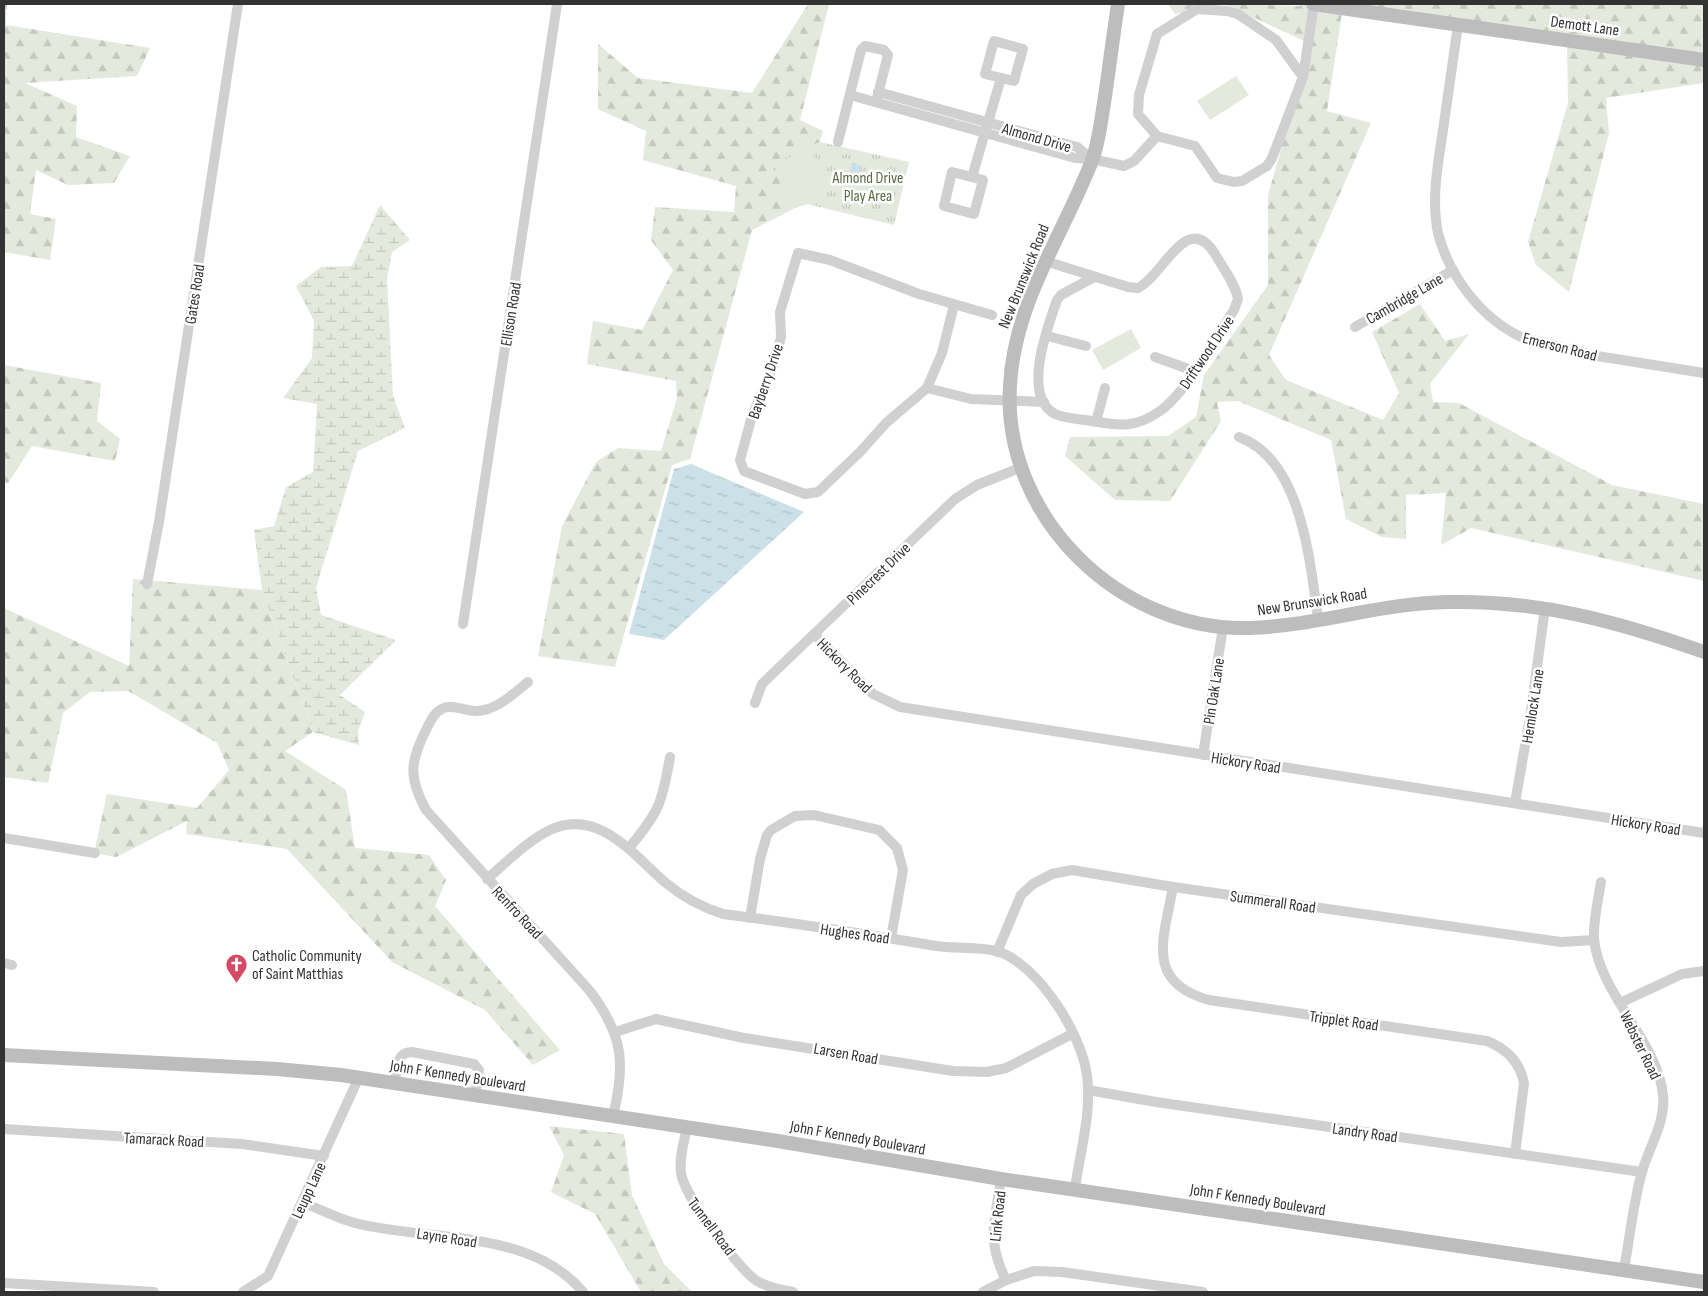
<svg xmlns="http://www.w3.org/2000/svg" width="1708" height="1296" viewBox="0 0 1708 1296" font-family="'Sofia Sans Condensed',sans-serif">
<defs>
<pattern id="forest-firs" width="22" height="20" patternUnits="userSpaceOnUse" patternTransform="scale(1.25)"><rect width="22" height="20" fill="#e4e9dd"/><path d="M5 1l3.5 6h-7zM16 11l3.5 6h-7z" fill="#c4c8be"/></pattern>
<pattern id="wetland-marsh" width="20" height="14" patternUnits="userSpaceOnUse" patternTransform="scale(1.25)"><rect width="20" height="14" fill="#e4e9dd"/><path d="M1 5h8M5 5V1M11 12h8M15 12V8" fill="none" stroke="#c4c8be"/></pattern>
<pattern id="park-tufts" width="24" height="20" patternUnits="userSpaceOnUse" patternTransform="scale(1.25)"><rect width="24" height="20" fill="#e4e9dd"/><path d="M3 7l-1-3M5 7V3M7 7l1-3M15 17l-1-3M17 17v-4M19 17l1-3" fill="none" stroke="#c4c8be"/></pattern>
<pattern id="water-ripples" width="26" height="14" patternUnits="userSpaceOnUse" patternTransform="scale(1.25)"><rect width="26" height="14" fill="#cce0e7"/><path d="M2 4q2-2 4 0t4 0M15 11q2-2 4 0t4 0" fill="none" stroke="#b0c1c7"/></pattern>
</defs>
<rect width="100%" height="100%" fill="#fff"/>
<!-- forest -->
<g fill="url(#forest-firs)">
<polygon points="4,4 7,4 6,25 150,48 137,76 25,83 77,106 76,137 130,156 114,183 68,185 36,170 30,214 56,219 50,260 4,252"/>
<polygon points="808,4 844,4 829,4 800,120 823,131 820,142 772,164 793,209 752,230 690,459 672,465 615,667 538,656 562,526 596,462 618,448 661,451 677,398 676,381 587,364 593,321 642,330 673,270 651,240 655,207 734,212 736,186 643,160 646,131 598,109 598,44 638,78 752,93"/>
<polygon points="1168,4 1221,4 1175,14"/>
<polygon points="1224,4 1300,6 1301,4 1704,4 1704,83 1606,98 1609,133 1569,292 1536,265 1528,242 1568,103 1567,41 1342,13 1327,111 1371,123 1269,355 1286,380 1383,420 1399,393 1372,332 1420,304 1445,341 1469,334 1430,384 1433,402 1459,403 1612,485 1704,504 1704,581 1471,528 1441,545 1446,493 1406,495 1406,539 1382,537 1346,519 1331,440 1238,401 1217,402 1221,421 1170,501 1115,500 1065,456 1070,437 1168,436 1196,417 1204,375 1268,285 1268,195 1311,44"/>
<polygon points="4,365 101,383 97,421 120,439 115,461 32,446 8,483 4,482"/>
<polygon points="133,579 262,590 313,732 285,751 346,790 355,848 429,855 446,880 435,906 560,1050 533,1065 485,1010 392,962 287,849 186,834 187,821 116,857 94,853 107,794 197,808 229,770 217,743 128,691 90,692 63,713 48,783 4,777 4,608 129,666"/>
<polygon points="549,1126 624,1134 632,1195 664,1264 692,1292 641,1292 595,1214 551,1192 564,1155"/>
</g>
<!-- wetland -->
<polygon fill="url(#wetland-marsh)" points="380,205 410,240 392,252 387,279 393,396 405,428 358,451 316,588 321,615 396,640 340,695 365,712 358,731 359,745 313,732 262,590 254,530 274,526 286,487 313,472 317,404 283,398 312,358 314,321 296,286 321,267 352,266"/>
<!-- park -->
<polygon fill="url(#park-tufts)" points="820,142 909,162 894,225 807,204 793,209 771,164"/>
<!-- pitch -->
<g fill="#e4e9dd">
<polygon points="1236,76 1249,95 1210,120 1197,101"/>
<polygon points="809,148 829,189 793,206 774,165"/>
<polygon points="1131,329 1141,348 1103,370 1092,350"/>
</g>
<!-- water -->
<g fill="url(#water-ripples)">
<polygon points="852,163 862,166 858,184 847,181"/>
<polygon points="691,464 804,512 664,640 629,634 674,469"/>
</g>
<g fill="none" stroke-linecap="round" stroke-linejoin="round">
<!-- street -->
<g stroke="#d0d0d0" stroke-width="10">
<path d="M1458 25C1453 60 1448 95 1443 130 1438 164 1431 199 1438 233 1449 276 1481 318 1521 337L1597 356 1704 373"/>
<polygon points="994,41 1023,49 1014,81 985,74"/>
<polyline points="1303,77 1276,40 1238,14 1227,11 1197,9 1157,34 1139,95 1138,114 1157,136 1195,146 1217,178 1234,182 1242,181 1267,166 1272,158 1303,77 1314,4"/>
<polyline points="878,92 1077,147 1092,159"/>
<polyline points="850,95 1075,158 1092,159 1124,166 1134,161 1157,136"/>
<polyline points="838,142 861,50 865,46 884,50 888,55 877,98"/>
<polygon points="952,172 983,180 974,214 944,206"/>
<polyline points="972,177 1001,78"/>
<path d="M1045 261 1128 287 1138 288C1164 275 1187 209 1215 254 1223 268 1235 283 1238 299L1234 310C1215 338 1186 393 1160 411 1136 428 1120 426 1092 421 1081 419 1066 419 1055 414 1021 396 1048 326 1057 300L1061 295 1094 277"/>
<polyline points="954,305 942,353 927,388 886,423 860,452 818,492 805,494 744,471 740,460 752,416 774,365 781,337 780,312 798,253 830,260 919,294 992,315"/>
<polyline points="1355,327 1453,270"/>
<polyline points="1047,336 1086,346"/>
<polyline points="1155,357 1194,371"/>
<polyline points="927,388 971,399 1044,402"/>
<polyline points="1096,422 1105,388"/>
<path d="M1239 437C1302 460 1310 562 1318 619"/>
<polyline points="147,584 159,522 238,4"/>
<polyline points="463,624 557,4"/>
<polyline points="814,634 873,694 900,707 1704,833"/>
<path d="M528 682C513 694 495 712 475 711 465 711 453 704 444 708 435 711 431 720 427 728 410 761 408 777 426 810L590 991C623 1035 626 1063 613 1116"/>
<polyline points="755,703 762,684 955,499 977,485 1022,467"/>
<polyline points="1203,755 1223,627"/>
<polyline points="1515,803 1531,711 1545,608"/>
<polyline points="4,838 95,853"/>
<path d="M629 848C659 812 662 804 670 757"/>
<path d="M487 879C507 862 527 841 550 830 599 807 634 856 666 883 684 898 701 907 723 914 794 923 865 934 936 946 956 949 978 946 997 951 1038 964 1082 1034 1087 1076 1092 1112 1080 1152 1075 1188"/>
<path d="M1601 882C1598 901 1593 921 1594 939 1599 993 1658 1042 1663 1095 1666 1122 1649 1147 1642 1172 1633 1203 1630 1237 1624 1269"/>
<path d="M1173 887C1164 938 1144 982 1209 1000L1487 1041C1507 1049 1520 1062 1524 1083L1515 1154"/>
<polyline points="750,918 760,859 767,835 771,830 795,816 814,815 879,830 897,848 903,870 891,938"/>
<polyline points="997,952 1021,895 1033,884 1052,874 1072,870 1173,887 1561,942 1594,940"/>
<polyline points="4,963 12,965"/>
<polyline points="1620,1003 1682,974 1704,971"/>
<polyline points="615,1032 656,1019 744,1038 953,1071 987,1072 1006,1068 1072,1034"/>
<path d="M395 1083C397 1070 395 1052 412 1052L474 1064 479 1070 475 1095"/>
<polyline points="1088,1090 1156,1102 1642,1172"/>
<path d="M687 1127C684 1142 679 1157 681 1173 683 1194 739 1270 757 1281 767 1287 781 1290 793 1292"/>
<polyline points="4,1129 242,1144 324,1156"/>
<path d="M1001 1179C995 1221 986 1240 1006 1280"/>
<path d="M302 1202C319 1209 337 1218 355 1223 428 1242 530 1228 583 1292"/>
<polyline points="4,1283 154,1292"/>
<polyline points="243,1292 268,1276 359,1077"/>
<polyline points="983,1292 1006,1280 1034,1271 1062,1272 1203,1292"/>
</g>
<!-- secondary -->
<g stroke="#bdbdbd" stroke-width="14">
<path d="M1118 4C1113 37 1109 70 1104 103 1101 121 1099 140 1093 158 1064 234 1014 302 1010 386 1002 517 1120 632 1250 628 1316 626 1381 603 1448 602 1540 600 1619 622 1704 652"/>
<polyline points="1313,4 1704,60"/>
<polyline points="4,1055 277,1069 341,1075 778,1141 1001,1179 1704,1282"/>
</g>
</g>
<!-- icons -->
<defs>
<symbol id="church-pin" viewBox="-11 -11 22 30"><path d="M0 17L-7.5 6A9.5 9.5 0 1 1 7.5 6Z" fill="#d54964" stroke="#fff"/><path d="M-1.2-6h2.4v3.5h3.3v2.4h-3.3V6h-2.4V-.1h-3.3v-2.4h3.3Z" fill="#fff"/></symbol>
</defs>
<g fill-rule="evenodd">
<use href="#church-pin" x="224" y="952" width="25" height="34"/>
</g>
<g text-anchor="middle" stroke-width="5" stroke-linejoin="round" paint-order="stroke">
<!-- street labels -->
<g font-size="16" fill="#333" stroke="#fff">
<text transform="translate(1585 25) rotate(8)" y="6">Demott Lane</text>
<text transform="translate(1037 137) rotate(16)" y="6">Almond Drive</text>
<text transform="translate(1023 276) rotate(-68)" y="6">New Brunswick Road</text>
<text transform="translate(194 294) rotate(-81)" y="6">Gates Road</text>
<text transform="translate(1404 298) rotate(-30)" y="6">Cambridge Lane</text>
<text transform="translate(510 314) rotate(-81)" y="6">Ellison Road</text>
<text transform="translate(1560 346) rotate(14)" y="6">Emerson Road</text>
<text transform="translate(1206 352) rotate(-56)" y="6">Driftwood Drive</text>
<text transform="translate(765 381) rotate(-71)" y="6">Bayberry Drive</text>
<text transform="translate(878 573) rotate(-44)" y="6">Pinecrest Drive</text>
<text transform="translate(1312 601) rotate(-9)" y="6">New Brunswick Road</text>
<text transform="translate(845 665) rotate(45)" y="6">Hickory Road</text>
<text transform="translate(1213 691) rotate(-81)" y="6">Pin Oak Lane</text>
<text transform="translate(1532 706) rotate(-81)" y="6">Hemlock Lane</text>
<text transform="translate(1246 762) rotate(9)" y="6">Hickory Road</text>
<text transform="translate(1646 824) rotate(9)" y="6">Hickory Road</text>
<text transform="translate(1273 901) rotate(8)" y="6">Summerall Road</text>
<text transform="translate(518 912) rotate(47)" y="6">Renfro Road</text>
<text transform="translate(855 933) rotate(8)" y="6">Hughes Road</text>
<text transform="translate(1344 1020) rotate(8)" y="6">Tripplet Road</text>
<text transform="translate(1641 1045) rotate(64)" y="6">Webster Road</text>
<text transform="translate(846 1053) rotate(10)" y="6">Larsen Road</text>
<text transform="translate(458 1075) rotate(9)" y="6">John F Kennedy Boulevard</text>
<text transform="translate(1365 1132) rotate(8)" y="6">Landry Road</text>
<text transform="translate(858 1137) rotate(10)" y="6">John F Kennedy Boulevard</text>
<text transform="translate(164 1139) rotate(3)" y="6">Tamarack Road</text>
<text transform="translate(308 1190) rotate(-65)" y="6">Leupp Lane</text>
<text transform="translate(1258 1199) rotate(9)" y="6">John F Kennedy Boulevard</text>
<text transform="translate(997 1216) rotate(-84)" y="6">Link Road</text>
<text transform="translate(712 1226) rotate(53)" y="6">Tunnell Road</text>
<text transform="translate(447 1237) rotate(9)" y="6">Layne Road</text>
</g>
<!-- park labels -->
<g font-size="16" fill="#5b6b44" stroke="#fff">
<text x="868" y="183">Almond Drive<tspan x="868" dy="18">Play Area</tspan></text>
</g>
<!-- poi labels -->
<g font-size="16" fill="#333" stroke="#fff" text-anchor="start">
<text x="252" y="961">Catholic Community<tspan x="252" dy="18">of Saint Matthias</tspan></text>
</g>
</g>
<!-- border -->
<rect width="1708" height="1296" fill="none" stroke="#333333" stroke-width="10"/>
</svg>
